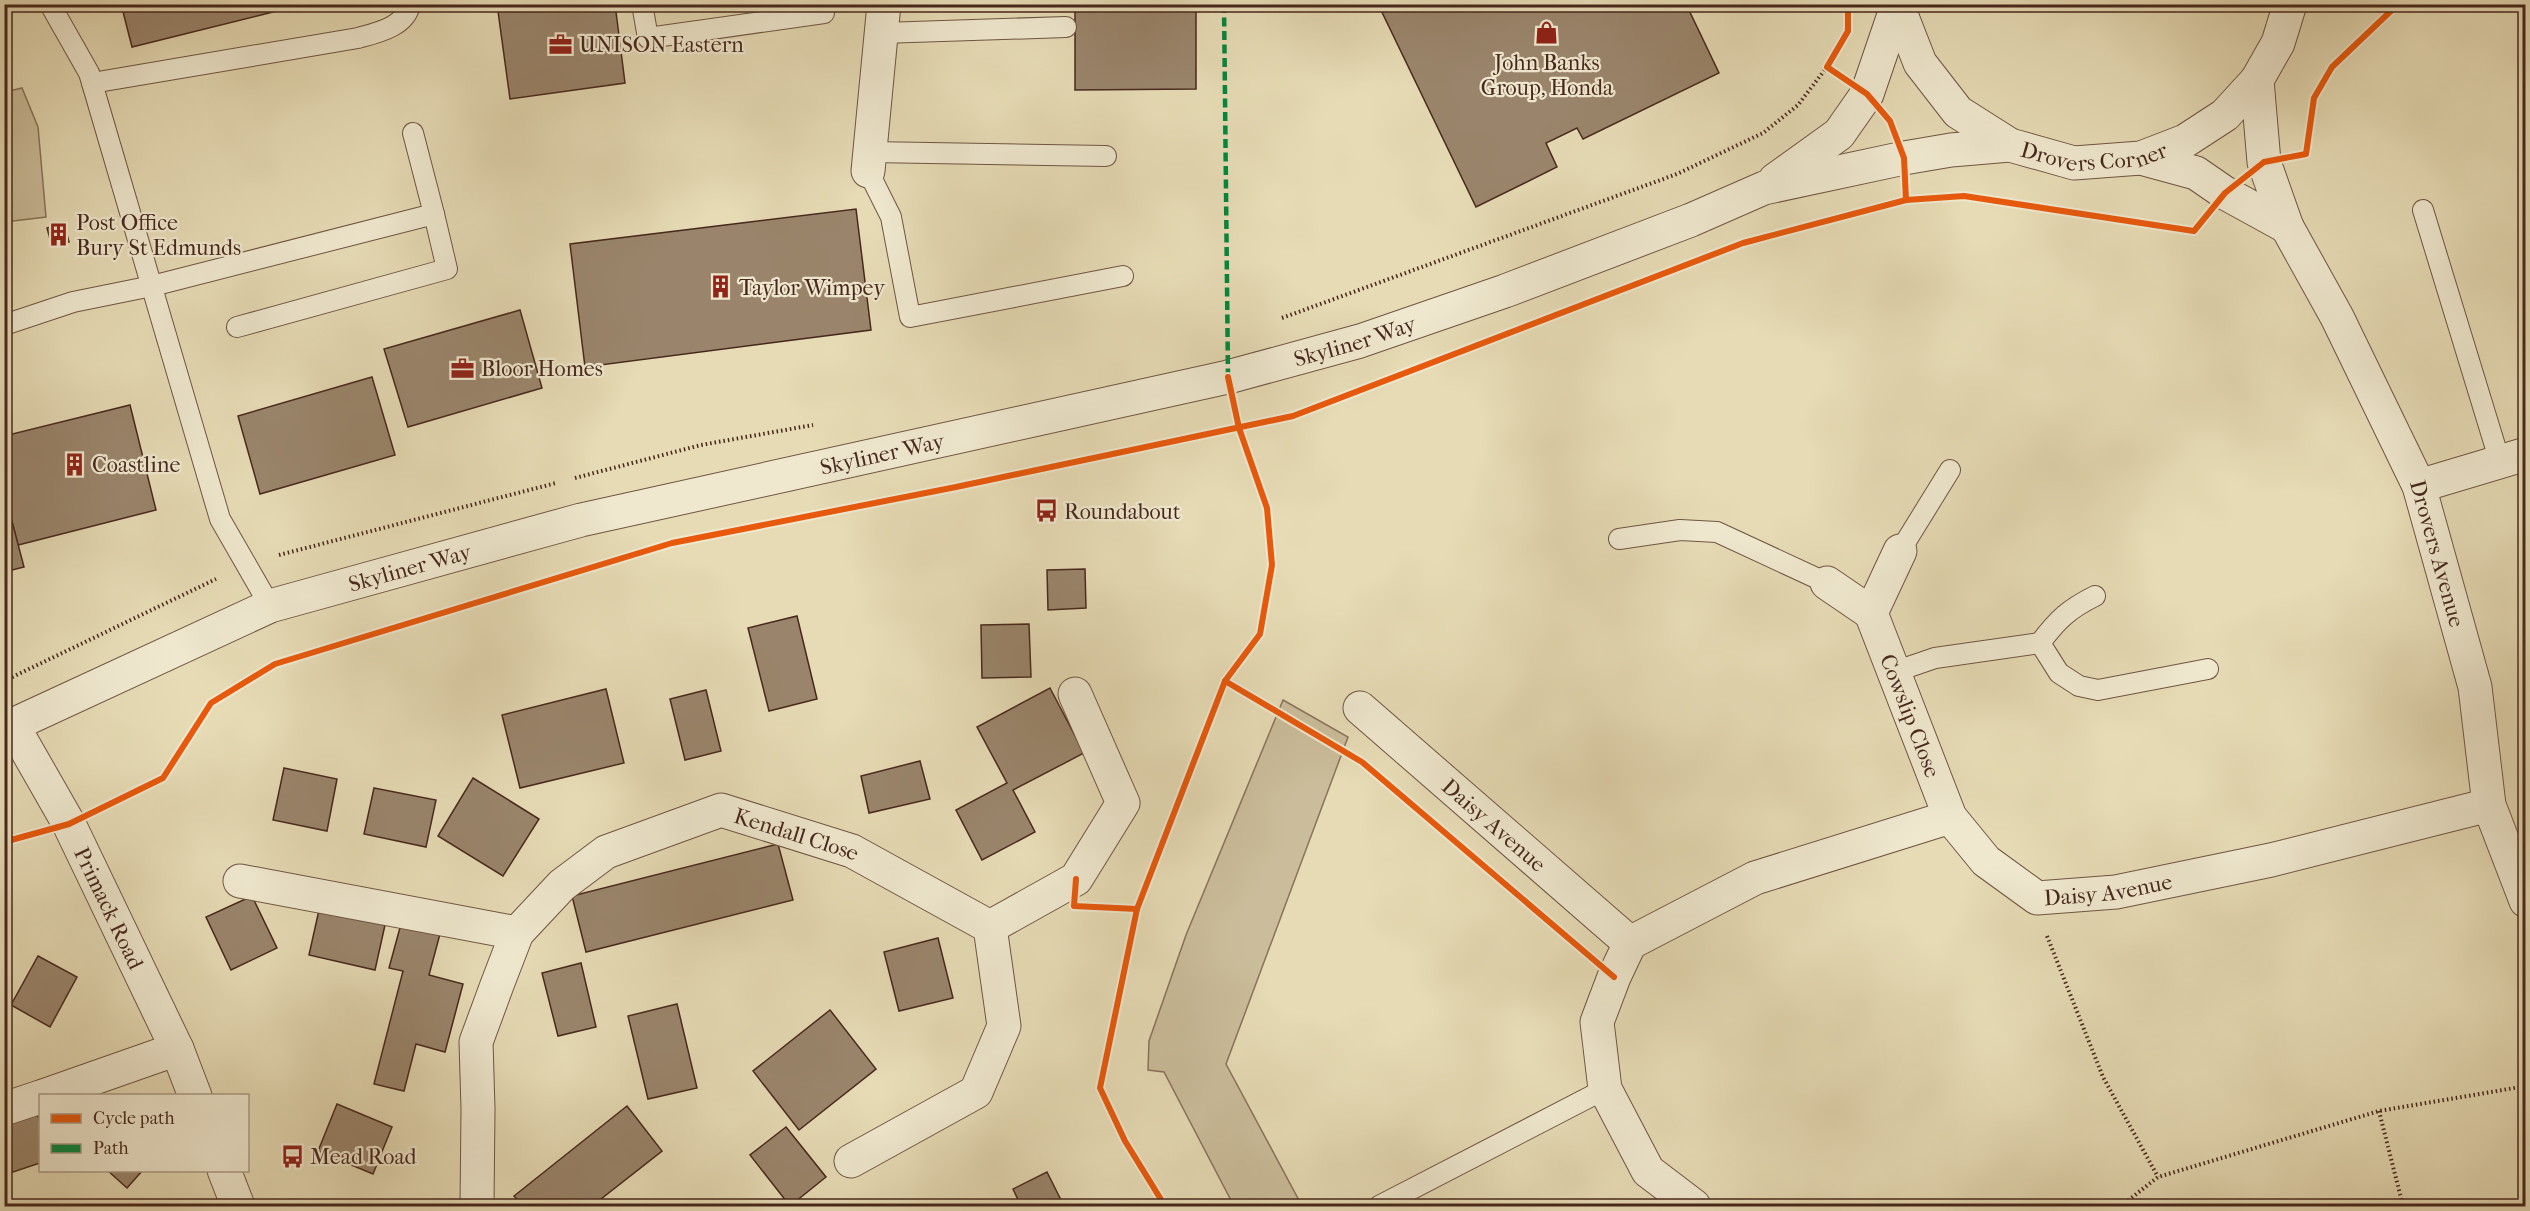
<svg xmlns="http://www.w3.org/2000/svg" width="2530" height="1211" viewBox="0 0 2530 1211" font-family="'IM FELL French Canon',serif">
<rect width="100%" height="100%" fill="#e6dbb5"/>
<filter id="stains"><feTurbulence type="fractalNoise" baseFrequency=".00333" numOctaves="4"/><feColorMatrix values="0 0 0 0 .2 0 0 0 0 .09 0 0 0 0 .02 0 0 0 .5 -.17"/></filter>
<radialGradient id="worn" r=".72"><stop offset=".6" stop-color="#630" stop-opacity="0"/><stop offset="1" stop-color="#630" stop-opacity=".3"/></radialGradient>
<!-- green -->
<g fill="#cbbd9b" stroke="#8a725c" stroke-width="1.5">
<polygon points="22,88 38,127 46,217 5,222 5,92"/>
<polygon points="1283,700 1348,737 1226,1064 1302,1206 1234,1206 1164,1072 1148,1070 1149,1041 1186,935"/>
</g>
<!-- building -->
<g fill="#9a856c" stroke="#48281d" stroke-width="1.5">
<polygon points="121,4 305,4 132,47"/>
<polygon points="497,4 615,4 625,83 510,99"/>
<polygon points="1075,4 1196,4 1196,89 1075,90"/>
<polygon points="1378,4 1686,4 1719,73 1583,139 1577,128 1546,143 1557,167 1476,207"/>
<polygon points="856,209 871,330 585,367 570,244"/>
<polygon points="64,223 69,242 52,246 47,228"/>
<polygon points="520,310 542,388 408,427 384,349"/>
<polygon points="372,377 395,455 260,494 238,416"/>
<polygon points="130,405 156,510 18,545 4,491 4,436"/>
<polygon points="4,491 24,567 4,572"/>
<polygon points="1085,569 1086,608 1048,610 1047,570"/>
<polygon points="797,616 817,699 769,711 748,628"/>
<polygon points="1029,624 1031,677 982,678 981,625"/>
<polygon points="1050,688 1084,753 1013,790 1035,832 982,860 956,810 1007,783 977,727"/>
<polygon points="606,689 624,763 520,788 502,715"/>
<polygon points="706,690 721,751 685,760 670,699"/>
<polygon points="920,761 930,799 869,813 861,776"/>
<polygon points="284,768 337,779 327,831 273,820"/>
<polygon points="473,778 539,819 503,876 438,836"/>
<polygon points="374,788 436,800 426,847 364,834"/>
<polygon points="778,844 793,900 586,952 572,896"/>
<polygon points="252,896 277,948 231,970 206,917"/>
<polygon points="319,910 385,925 375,970 309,955"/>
<polygon points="401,924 440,934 429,975 463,984 445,1052 416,1044 404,1091 374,1084 403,971 389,968"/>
<polygon points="938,938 953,998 899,1011 884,952"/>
<polygon points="38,956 77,977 50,1027 11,1005"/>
<polygon points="581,963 596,1027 558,1036 542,973"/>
<polygon points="677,1004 697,1088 648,1099 628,1016"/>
<polygon points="830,1010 876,1069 799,1130 753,1071"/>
<polygon points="337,1104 392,1127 373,1174 318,1151"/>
<polygon points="627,1106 662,1151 592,1206 523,1206 514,1196"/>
<polygon points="37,1112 40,1123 40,1163 4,1175 4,1123"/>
<polygon points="786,1127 826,1177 790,1206 750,1155"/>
<polygon points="107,1170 143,1170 127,1188"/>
<polygon points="1047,1172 1064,1206 1021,1206 1013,1189"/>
<polygon points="105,1200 107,1206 87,1206"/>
</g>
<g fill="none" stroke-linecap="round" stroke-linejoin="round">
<defs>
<g id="service">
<polyline points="642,4 648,38 824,13 823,4"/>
<polyline points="51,6 89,73 92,83 220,519 270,606"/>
<polyline points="882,33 1066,27"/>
<path d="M92 83 358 38C376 33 406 27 410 4"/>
<polyline points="870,152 1106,156"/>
<polyline points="868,171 891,217 910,317 1123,276"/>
<polyline points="2423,210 2500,462"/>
<polyline points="4,325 73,302 152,286 434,214 413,133"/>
<polyline points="237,327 447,269 434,214"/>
<polyline points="1619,539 1680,530 1717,532 1827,583"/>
<polyline points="1900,551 1950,470"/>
<path d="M2095 596C2069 609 2058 619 2040 643L2059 673 2079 686 2098 690 2208 669"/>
<polyline points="1894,672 1935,658 2040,643"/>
<polyline points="1379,1206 1605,1089"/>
</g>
<g id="minor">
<path id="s1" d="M2257 80 2264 162 2287 227 2337 317 2419 486 2475 687 2489 805 2526 901"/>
<polyline points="2141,158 2196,173 2225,193 2287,227"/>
<polyline points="868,171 884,4"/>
<polyline points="2419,486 2526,454"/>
<polyline points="1827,583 1871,613 1900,551"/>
<path id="s2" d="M1871 613 1950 817"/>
<path id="s3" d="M1360 708 1630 943"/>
<path id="s4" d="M13 726 69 824 177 1049 195 1096"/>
<polyline points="240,881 517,933"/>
<polyline points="43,1096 177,1049"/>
<polyline points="4,1109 40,1097"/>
<polyline points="851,1161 976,1092 1004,1026 990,927"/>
<polyline points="224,1170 238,1206"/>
<path id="s5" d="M477 1206 478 1109 476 1042 497 985 517 933 562 885 606 852 721 810 852 851 990 927 1076 879 1123 803 1075 694"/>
<path id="s6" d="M1694 1206 1648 1171 1605 1089 1597 1022 1614 977 1630 943 1755 878 1950 817 1986 861 2037 898 2116 892 2271 860 2489 805"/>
</g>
<g id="tertiary">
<path id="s7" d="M1897 4 1920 63 1958 112 2010 145 2074 163 2141 158 2185 141 2225 115 2257 80 2278 43 2290 4"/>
<polyline points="1775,180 1839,134 1867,94 1897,6"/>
<path id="s8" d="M4 729 270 606 581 520 1228 377 1360 341 1505 291 1691 220 1764 188 1904 158 1951 150 2010 145"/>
</g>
</defs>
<!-- service casing -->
<use href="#service" stroke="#705543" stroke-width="22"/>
<!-- minor casing -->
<use href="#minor" stroke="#705543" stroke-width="35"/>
<!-- tertiary casing -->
<use href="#tertiary" stroke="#705543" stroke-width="35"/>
<!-- path -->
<g stroke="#48281d" stroke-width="4" stroke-dasharray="1.5 3" stroke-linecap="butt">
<polyline points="1282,318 1677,174 1763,133 1798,105 1827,67"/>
<polyline points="575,478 701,445 813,425"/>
<polyline points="279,555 556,483"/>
<polyline points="4,681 216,579"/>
<polyline points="2047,936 2103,1077 2158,1177"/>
<polyline points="2379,1111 2403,1206"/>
<polyline points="2121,1206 2158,1177 2379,1111 2526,1086"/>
</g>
<!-- service -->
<use href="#service" stroke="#efe8cf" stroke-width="20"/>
<!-- minor -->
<use href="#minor" stroke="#efe8cf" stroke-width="33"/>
<!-- tertiary -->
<use href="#tertiary" stroke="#efe8cf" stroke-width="33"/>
<!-- quiet -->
<polyline stroke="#00873e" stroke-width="4.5" stroke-dasharray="9 4.5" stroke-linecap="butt" points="1224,4 1228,377"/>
<defs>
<g id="cycleway">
<polyline points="1848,4 1848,31 1827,67 1867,94 1890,121 1904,158 1906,200"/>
<polyline points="1225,681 1362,762 1614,977"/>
<polyline points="4,842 69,824 163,778 211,703 275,664 672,543 956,487 1293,416 1743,243 1906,200 1964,196 2194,231 2225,193 2264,162 2306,154 2314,98 2332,67 2394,8 2400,4"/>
<polyline points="1076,879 1074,906 1137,909"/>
<polyline points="1165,1206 1125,1141 1100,1088 1137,909 1225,681 1260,634 1272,565 1267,508 1239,428 1228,377"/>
</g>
</defs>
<!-- cycleway casing -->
<use href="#cycleway" stroke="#efe8cf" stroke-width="10"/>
<!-- cycleway -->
<use href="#cycleway" stroke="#e8590c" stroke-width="6"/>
</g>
<!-- icons -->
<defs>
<symbol id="shop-bare" viewBox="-9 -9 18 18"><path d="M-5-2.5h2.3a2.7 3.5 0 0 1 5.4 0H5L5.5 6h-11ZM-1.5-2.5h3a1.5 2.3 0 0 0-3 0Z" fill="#8f2418" stroke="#efe8cf" stroke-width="2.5" paint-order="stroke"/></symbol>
<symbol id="office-bare" viewBox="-9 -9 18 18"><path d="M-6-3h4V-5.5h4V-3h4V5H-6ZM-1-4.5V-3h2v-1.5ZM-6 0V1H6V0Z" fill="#8f2418" stroke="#efe8cf" stroke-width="2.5" paint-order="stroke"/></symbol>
<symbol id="building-bare" viewBox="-9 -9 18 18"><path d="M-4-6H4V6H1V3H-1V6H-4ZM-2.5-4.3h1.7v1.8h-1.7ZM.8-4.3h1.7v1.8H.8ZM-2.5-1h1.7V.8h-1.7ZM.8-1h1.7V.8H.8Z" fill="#8f2418" stroke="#efe8cf" stroke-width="2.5" paint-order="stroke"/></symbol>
<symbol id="bus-bare" viewBox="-9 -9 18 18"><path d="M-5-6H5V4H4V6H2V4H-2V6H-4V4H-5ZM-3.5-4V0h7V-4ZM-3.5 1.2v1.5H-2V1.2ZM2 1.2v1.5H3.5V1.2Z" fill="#8f2418" stroke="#efe8cf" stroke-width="2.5" paint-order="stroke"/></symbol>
</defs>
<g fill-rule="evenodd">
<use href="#shop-bare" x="1530" y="16" width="33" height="33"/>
<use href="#office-bare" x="544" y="28" width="33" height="33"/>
<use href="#building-bare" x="42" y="218" width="33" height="33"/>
<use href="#building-bare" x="704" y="270" width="33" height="33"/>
<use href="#office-bare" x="446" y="352" width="33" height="33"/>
<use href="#building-bare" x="58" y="448" width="33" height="33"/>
<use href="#bus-bare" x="1030" y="494" width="33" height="33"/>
<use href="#bus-bare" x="276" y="1140" width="33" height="33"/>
</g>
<g text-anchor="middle" stroke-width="4.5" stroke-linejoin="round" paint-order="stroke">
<!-- poi labels -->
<g font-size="22" fill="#48281d" stroke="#efe8cf" text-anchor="start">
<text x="579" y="52">UNISON Eastern</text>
<text x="1547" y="70" text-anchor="middle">John Banks<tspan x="1547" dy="25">Group, Honda</tspan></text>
<text x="76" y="230">Post Office<tspan x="76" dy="25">Bury St Edmunds</tspan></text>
<text x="739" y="295">Taylor Wimpey</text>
<text x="481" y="376">Bloor Homes</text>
<text x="92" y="472">Coastline</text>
<text x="1064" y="519">Roundabout</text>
<text x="310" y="1164">Mead Road</text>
</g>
<!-- street labels -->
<g font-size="22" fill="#48281d" stroke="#efe8cf">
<text dy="8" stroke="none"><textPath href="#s7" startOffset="273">Drovers Corner</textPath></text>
<text dy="8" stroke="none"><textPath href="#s8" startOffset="1410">Skyliner Way</textPath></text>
<text dy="8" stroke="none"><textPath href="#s8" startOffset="924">Skyliner Way</textPath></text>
<text dy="8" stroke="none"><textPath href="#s1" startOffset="512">Drovers Avenue</textPath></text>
<text dy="8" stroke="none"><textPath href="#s8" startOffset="438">Skyliner Way</textPath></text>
<text dy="8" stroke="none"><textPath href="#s2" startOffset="110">Cowslip Close</textPath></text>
<text dy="8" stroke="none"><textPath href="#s3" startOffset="178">Daisy Avenue</textPath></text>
<text dy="8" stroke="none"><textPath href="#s5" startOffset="603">Kendall Close</textPath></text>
<text dy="8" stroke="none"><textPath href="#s6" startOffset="840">Daisy Avenue</textPath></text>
<text dy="8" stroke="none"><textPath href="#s4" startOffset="206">Primack Road</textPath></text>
</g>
</g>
<!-- margin -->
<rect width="2530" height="1211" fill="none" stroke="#e6dbb5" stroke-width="24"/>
<rect x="6" y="6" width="2518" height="1199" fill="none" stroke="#48281d" stroke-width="3"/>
<rect x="12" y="12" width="2506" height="1187" fill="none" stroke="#48281d" stroke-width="1.5"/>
<!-- legend -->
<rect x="39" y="1094" width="210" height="78" fill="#efe8cf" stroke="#ac9b88" stroke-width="1.5"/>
<rect x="51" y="1114" width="30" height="9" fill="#e8590c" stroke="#ac9b88" stroke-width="1.5"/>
<text x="93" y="1124" font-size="18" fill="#48281d">Cycle path</text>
<rect x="51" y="1144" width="30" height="9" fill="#00873e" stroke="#ac9b88" stroke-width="1.5"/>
<text x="93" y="1154" font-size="18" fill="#48281d">Path</text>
<rect width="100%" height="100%" filter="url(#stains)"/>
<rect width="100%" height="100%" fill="url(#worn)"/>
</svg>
